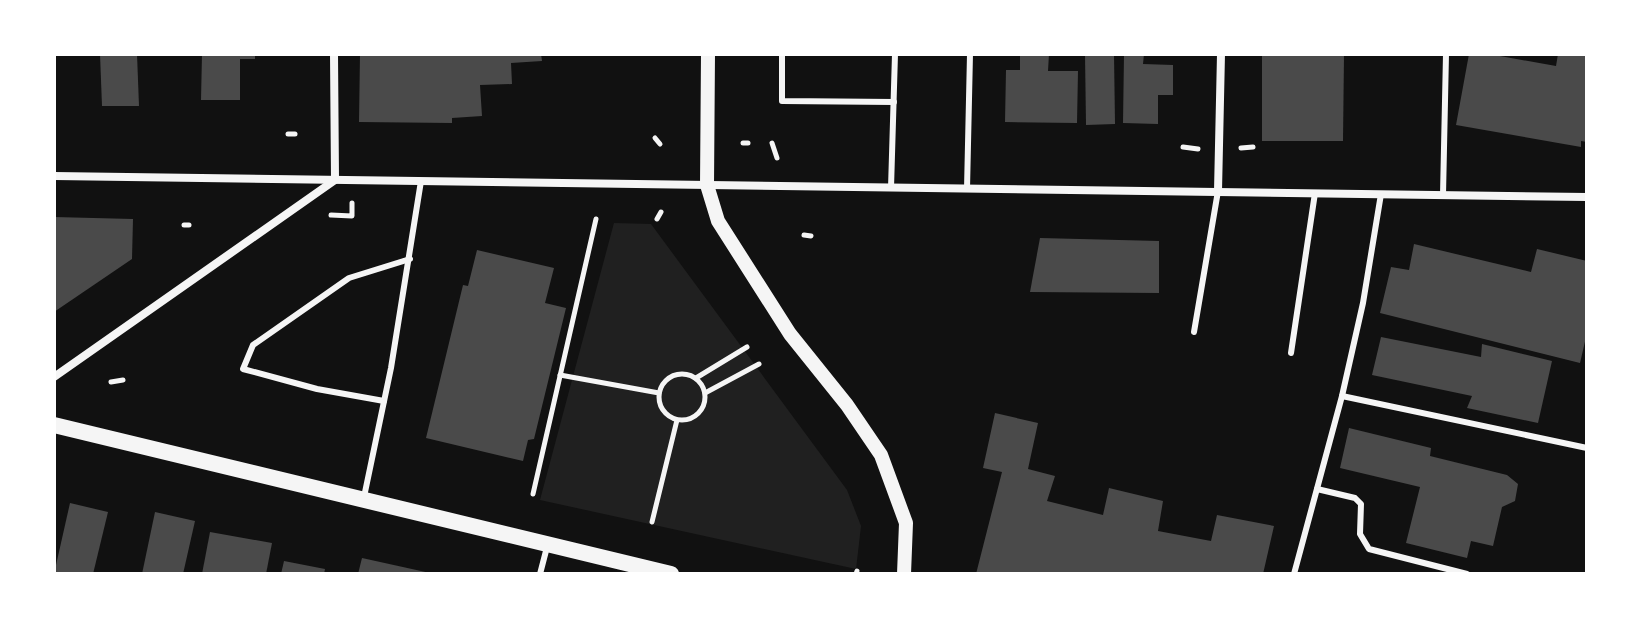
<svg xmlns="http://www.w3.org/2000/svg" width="1641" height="628" viewBox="0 0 1641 628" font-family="Mulish,sans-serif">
<rect width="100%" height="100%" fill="#111"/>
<!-- green -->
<polygon fill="#202020" points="614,223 651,224 847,490 861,526 856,569 540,500"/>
<!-- building -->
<g fill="#4a4a4a">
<polygon points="100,54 137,54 139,106 102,106"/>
<polygon points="202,54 255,54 255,59 240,59 240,100 201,100"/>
<polygon points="360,54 541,54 542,61 511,63 512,84 480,85 482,116 452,118 452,123 359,122"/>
<polygon points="1020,54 1049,54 1048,71 1078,71 1077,123 1005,122 1006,70 1020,70"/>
<polygon points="1085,54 1114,54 1115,124 1086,125"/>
<polygon points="1124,54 1144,54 1143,64 1173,65 1173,95 1158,95 1158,124 1123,123"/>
<polygon points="1262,54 1344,54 1343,141 1262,141"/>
<polygon points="1469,54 1489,54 1556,66 1558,54 1587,54 1587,142 1581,141 1581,147 1456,125"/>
<polygon points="54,217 133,219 132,259 54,312"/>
<polygon points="1040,238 1159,241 1159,293 1030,292"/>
<polygon points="1414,244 1531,272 1537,249 1587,261 1587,333 1580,363 1380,313 1391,267 1409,270"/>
<polygon points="477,250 554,268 545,303 566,308 534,439 528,440 523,461 426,438 463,285 468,286"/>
<polygon points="1381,337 1481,357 1482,344 1552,361 1538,423 1467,408 1472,396 1372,375"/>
<polygon points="995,413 1038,423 1028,469 1055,476 1047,501 1103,515 1109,488 1163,501 1158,531 1211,541 1217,515 1274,526 1263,574 976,574 1002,472 983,468"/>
<polygon points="1349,428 1431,448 1430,456 1507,475 1518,484 1515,501 1502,507 1493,546 1471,541 1467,558 1406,543 1420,487 1340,468"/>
<polygon points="70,503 108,512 93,574 54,574"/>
<polygon points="155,512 195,521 183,574 142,574"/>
<polygon points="210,532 272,543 266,574 202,574"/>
<polygon points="362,558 430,573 430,574 358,574"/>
<polygon points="284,561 325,569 324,574 281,574"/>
</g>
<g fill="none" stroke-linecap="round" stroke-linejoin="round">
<!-- path -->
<g stroke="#f5f5f5" stroke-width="5">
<polyline points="288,134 295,134"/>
<polyline points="655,138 660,144"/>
<polyline points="743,143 748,143"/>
<polyline points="772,143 777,158"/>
<polyline points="1183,147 1198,149"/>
<polyline points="1241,148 1253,147"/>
<polyline points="331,215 352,216 352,203"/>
<polyline points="657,219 661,212"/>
<polyline points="184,225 189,225"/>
<polyline points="804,235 811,236"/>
<circle cx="682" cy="397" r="23"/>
<polyline points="560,375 659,393"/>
<polyline points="696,378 747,347"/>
<polyline points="111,382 123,380"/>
<polyline points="705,393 759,364"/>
<polyline points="533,494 596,219"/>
<polyline points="652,522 677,420"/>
<polyline points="856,574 857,571"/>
</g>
<!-- service -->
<g stroke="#f5f5f5" stroke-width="6">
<polyline points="782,54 782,101 894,102"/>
<polyline points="891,188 895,54"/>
<polyline points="967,189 970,54"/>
<polyline points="1443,195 1446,54"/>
<polyline points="1194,332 1218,191"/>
<polyline points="1291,353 1315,193"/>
<polyline points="1342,396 1587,448"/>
<polyline points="384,401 317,389 243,369 253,345 349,278 410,259"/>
<polyline points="1317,489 1355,498 1361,504 1360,534 1369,549 1467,574"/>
<polyline points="364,497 391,368 421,181"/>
<polyline points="540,574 547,547"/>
<polyline points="1294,574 1342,396 1363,303 1381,194"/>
</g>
<!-- minor -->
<g stroke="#f5f5f5" stroke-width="8">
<polyline points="334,54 335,179"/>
<polyline points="54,176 1587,197"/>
<polyline points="1218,191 1221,54"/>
<polyline points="54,377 335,180"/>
</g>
<!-- tertiary -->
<polyline stroke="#f5f5f5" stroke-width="14" points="708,54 707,185 718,221 790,334 847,405 881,455 906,523 904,574"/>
<!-- secondary -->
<polyline stroke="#f5f5f5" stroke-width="16" points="54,425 671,574"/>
</g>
<!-- border -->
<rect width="1641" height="628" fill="none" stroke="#ffffff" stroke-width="112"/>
</svg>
